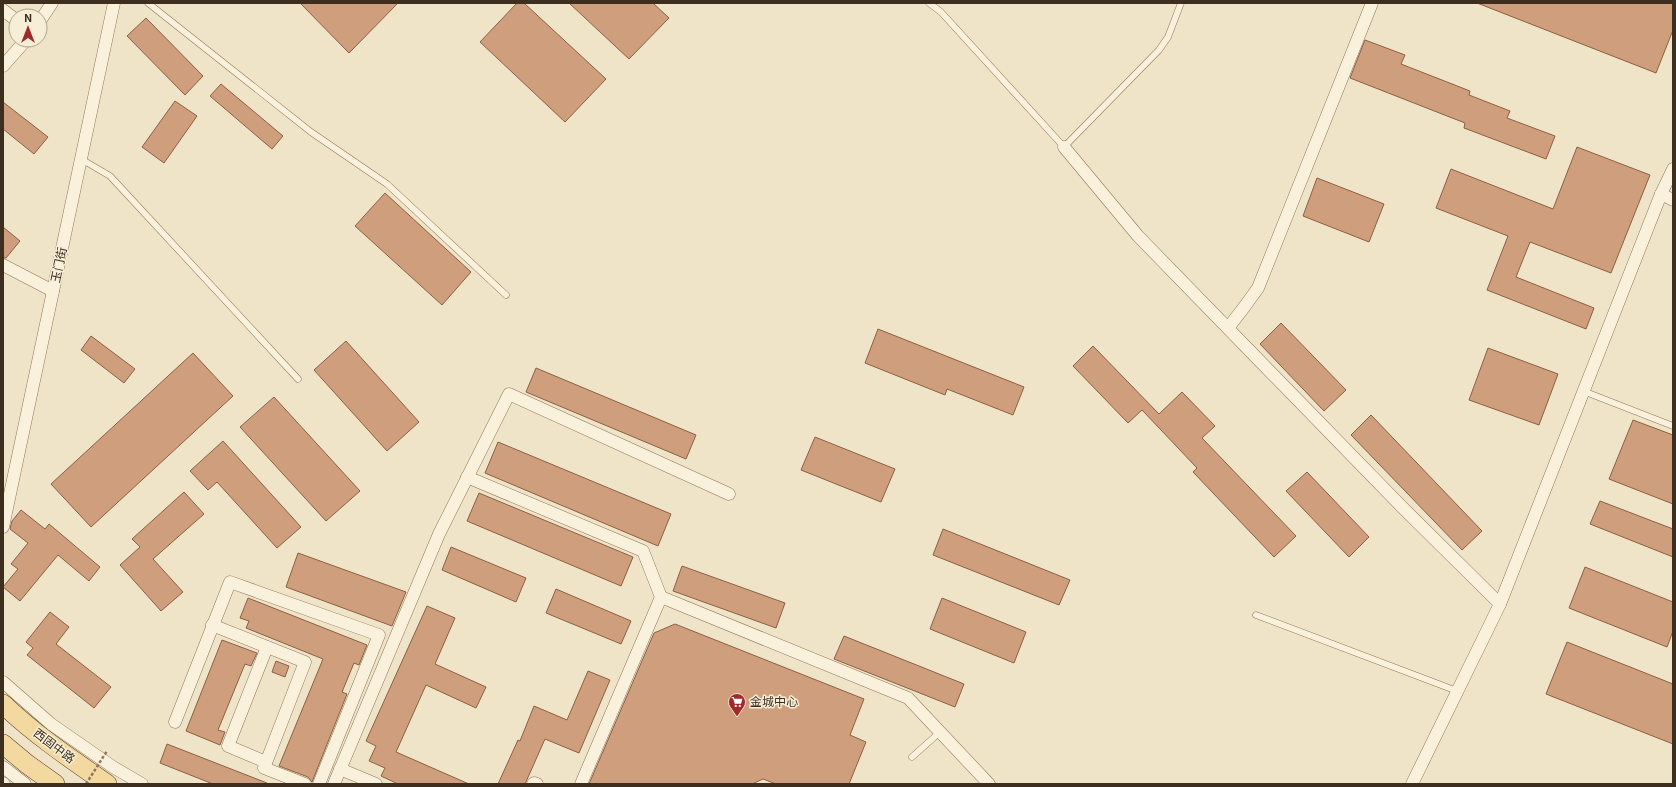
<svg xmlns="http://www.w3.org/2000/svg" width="1676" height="787" viewBox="0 0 1676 787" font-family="Georgia,'Noto Sans SC',serif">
<rect width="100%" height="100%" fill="#f0e4c8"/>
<!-- building -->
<g fill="#cf9f7d" stroke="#8d5f41">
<polygon points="300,3 398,3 349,53"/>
<polygon points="517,3 524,3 606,79 565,122 480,42"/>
<polygon points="569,3 653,3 669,18 629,59"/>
<polygon points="1477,3 1673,3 1673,30 1656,73"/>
<polygon points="146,18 203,76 185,95 127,36"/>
<polygon points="1365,40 1405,55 1401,64 1470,91 1469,95 1510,111 1507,118 1555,136 1546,159 1464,128 1465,123 1350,78"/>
<polygon points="221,84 283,136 272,149 210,96"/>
<polygon points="175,101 197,116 164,163 142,147"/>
<polygon points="3,102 48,137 34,154 3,129"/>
<polygon points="1577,147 1650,175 1611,273 1530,242 1516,277 1594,308 1586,329 1487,290 1508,236 1436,208 1451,169 1553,209"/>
<polygon points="1317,178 1384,204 1369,242 1303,216"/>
<polygon points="385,193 471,272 442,305 355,226"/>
<polygon points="3,227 20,241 6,258 3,258"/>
<polygon points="1281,323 1346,390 1324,411 1260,344"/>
<polygon points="878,329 1024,387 1013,415 947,389 945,395 865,363"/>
<polygon points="91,336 135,369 124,383 81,350"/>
<polygon points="346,341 419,422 387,451 314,370"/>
<polygon points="1093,346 1159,414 1182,392 1215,426 1202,438 1296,536 1274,557 1193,472 1197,468 1142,410 1128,423 1073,366"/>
<polygon points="1488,348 1558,374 1539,425 1469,400"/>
<polygon points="193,353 233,396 91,527 51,484"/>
<polygon points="536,368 696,435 686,459 526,392"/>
<polygon points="274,397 360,491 326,521 240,427"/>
<polygon points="1371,415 1482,531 1462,550 1351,435"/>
<polygon points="1633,420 1673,435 1673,504 1609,479"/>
<polygon points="815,437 895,469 881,502 801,470"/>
<polygon points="223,441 301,527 277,548 217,482 208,490 190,471"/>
<polygon points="498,442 671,514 658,546 485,473"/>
<polygon points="1307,472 1369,537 1349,557 1286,491"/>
<polygon points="184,492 204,514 153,559 183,592 161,611 120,565 140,547 132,539"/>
<polygon points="479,493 633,557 621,586 467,521"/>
<polygon points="1600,501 1673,529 1673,557 1590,524"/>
<polygon points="21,510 45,529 49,524 100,567 89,581 58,555 20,601 3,587 18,569 11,564 28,543 10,529 12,521"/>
<polygon points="943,529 1070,580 1059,605 933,555"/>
<polygon points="451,547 526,578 516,602 442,570"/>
<polygon points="298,553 406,592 392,626 286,587"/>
<polygon points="682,566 785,603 776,628 673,591"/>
<polygon points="1585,567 1673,602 1673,631 1667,647 1569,608"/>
<polygon points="556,589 631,621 621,644 546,613"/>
<polygon points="248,598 367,645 359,665 354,663 342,692 347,694 312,782 308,777 279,766 323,659 246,628 249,621 240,618"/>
<polygon points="942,598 1026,632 1014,663 930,629"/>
<polygon points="427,606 455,618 435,664 486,687 476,708 426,685 396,752 469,784 398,784 381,776 385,768 369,761 376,746 366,741"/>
<polygon points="50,612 69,627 56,644 111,687 94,708 27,655 33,648 26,642"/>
<polygon points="675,624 864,699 850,735 866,742 849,784 776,784 763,779 752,784 589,784 654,633"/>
<polygon points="844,636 964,684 955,707 834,659"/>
<polygon points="222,640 257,653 251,666 245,664 218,730 225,732 220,745 186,731"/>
<polygon points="1567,642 1673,684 1673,744 1546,694"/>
<polygon points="276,661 289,666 285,677 272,672"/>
<polygon points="588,671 610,680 579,753 545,739 525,784 498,784 518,740 520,741 534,706 567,720"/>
<polygon points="167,744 267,783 266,784 213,784 160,763"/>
</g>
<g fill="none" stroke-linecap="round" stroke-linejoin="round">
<defs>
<g id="service">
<polyline points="148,3 311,132 387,184 506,295"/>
<polyline points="929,3 941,12 1064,147 1159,50 1168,37 1181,3"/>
<polyline points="81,159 110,176 298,379"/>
<polyline points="1583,391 1673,426"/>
<polyline points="1256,615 1457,691"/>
<polyline points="912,757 940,732"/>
</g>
<g id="minor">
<polyline points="3,10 16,20"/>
<polyline points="40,21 52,3"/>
<polyline points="3,66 26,40"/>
<polyline points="1064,147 1138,236 1401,506 1500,604"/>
<polyline points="1661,194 1673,200"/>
<polyline points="3,265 53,291"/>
<polyline points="1228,328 1245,306 1258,288 1372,3"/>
<polyline points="467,477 643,551 661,597 581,784"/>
<polyline points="3,527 114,3"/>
<polyline points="661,597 908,698 989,784"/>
<polyline points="212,625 305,662 264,768 305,784"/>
<polyline points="3,682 51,724 113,767 142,784"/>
<polyline points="175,722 230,582 379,635 319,784"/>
<polyline points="266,762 228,746 267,647"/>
<polyline points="3,767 25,784"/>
<polyline points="340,769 376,784"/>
<polyline points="3,783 4,784"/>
<polyline points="334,784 439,534 509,394 729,494"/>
<polyline points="533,784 534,783 537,784"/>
<polyline points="1412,784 1500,604 1661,194 1673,169"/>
</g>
<g id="primary">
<path d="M3 704C34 734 71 759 107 784"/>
<polyline points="3,744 27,764 55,784"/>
</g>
</defs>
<!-- service casing -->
<use href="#service" stroke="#8d765c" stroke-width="7"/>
<!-- minor casing -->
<use href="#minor" stroke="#8d765c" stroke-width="13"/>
<!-- primary casing -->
<use href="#primary" stroke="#5b4430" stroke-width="20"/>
<!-- service -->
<use href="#service" stroke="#faf1dc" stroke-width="6"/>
<!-- minor -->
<use href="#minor" stroke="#faf1dc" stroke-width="12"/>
<!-- primary -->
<use href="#primary" stroke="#f3d9a0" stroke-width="19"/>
<!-- path-bridge -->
<polyline stroke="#8d765c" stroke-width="2.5" stroke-dasharray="3 2" stroke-linecap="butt" points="86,784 107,751"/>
</g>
<!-- icons -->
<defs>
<symbol id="supermarket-pin" viewBox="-11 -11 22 30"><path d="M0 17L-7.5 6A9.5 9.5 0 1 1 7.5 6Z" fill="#9e2a2b" stroke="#f7eed8"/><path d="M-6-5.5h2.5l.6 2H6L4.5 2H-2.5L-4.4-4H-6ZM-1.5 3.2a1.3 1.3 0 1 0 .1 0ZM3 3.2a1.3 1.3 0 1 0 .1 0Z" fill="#fff"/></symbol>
</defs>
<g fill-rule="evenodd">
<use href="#supermarket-pin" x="727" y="692" width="20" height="27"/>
</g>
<g text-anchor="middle" stroke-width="3" stroke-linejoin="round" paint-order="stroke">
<!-- street labels -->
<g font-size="12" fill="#3d2e20" stroke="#f7eed8">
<text transform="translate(59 265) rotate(-78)" y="4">玉门街</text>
<text transform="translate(54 746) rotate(37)" y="4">西固中路</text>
</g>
<!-- poi labels -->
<g font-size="12" fill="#3d2e20" stroke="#f7eed8" text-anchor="start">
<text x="750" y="706">金城中心</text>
</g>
</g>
<!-- border -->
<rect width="1676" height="787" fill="none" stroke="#3d2e20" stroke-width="8"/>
<!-- north arrow -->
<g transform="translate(28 28)"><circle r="19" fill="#f7eed8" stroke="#ada18e"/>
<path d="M0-3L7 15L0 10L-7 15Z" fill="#9e2a2b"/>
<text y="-6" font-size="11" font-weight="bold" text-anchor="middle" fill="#3d2e20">N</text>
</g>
</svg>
